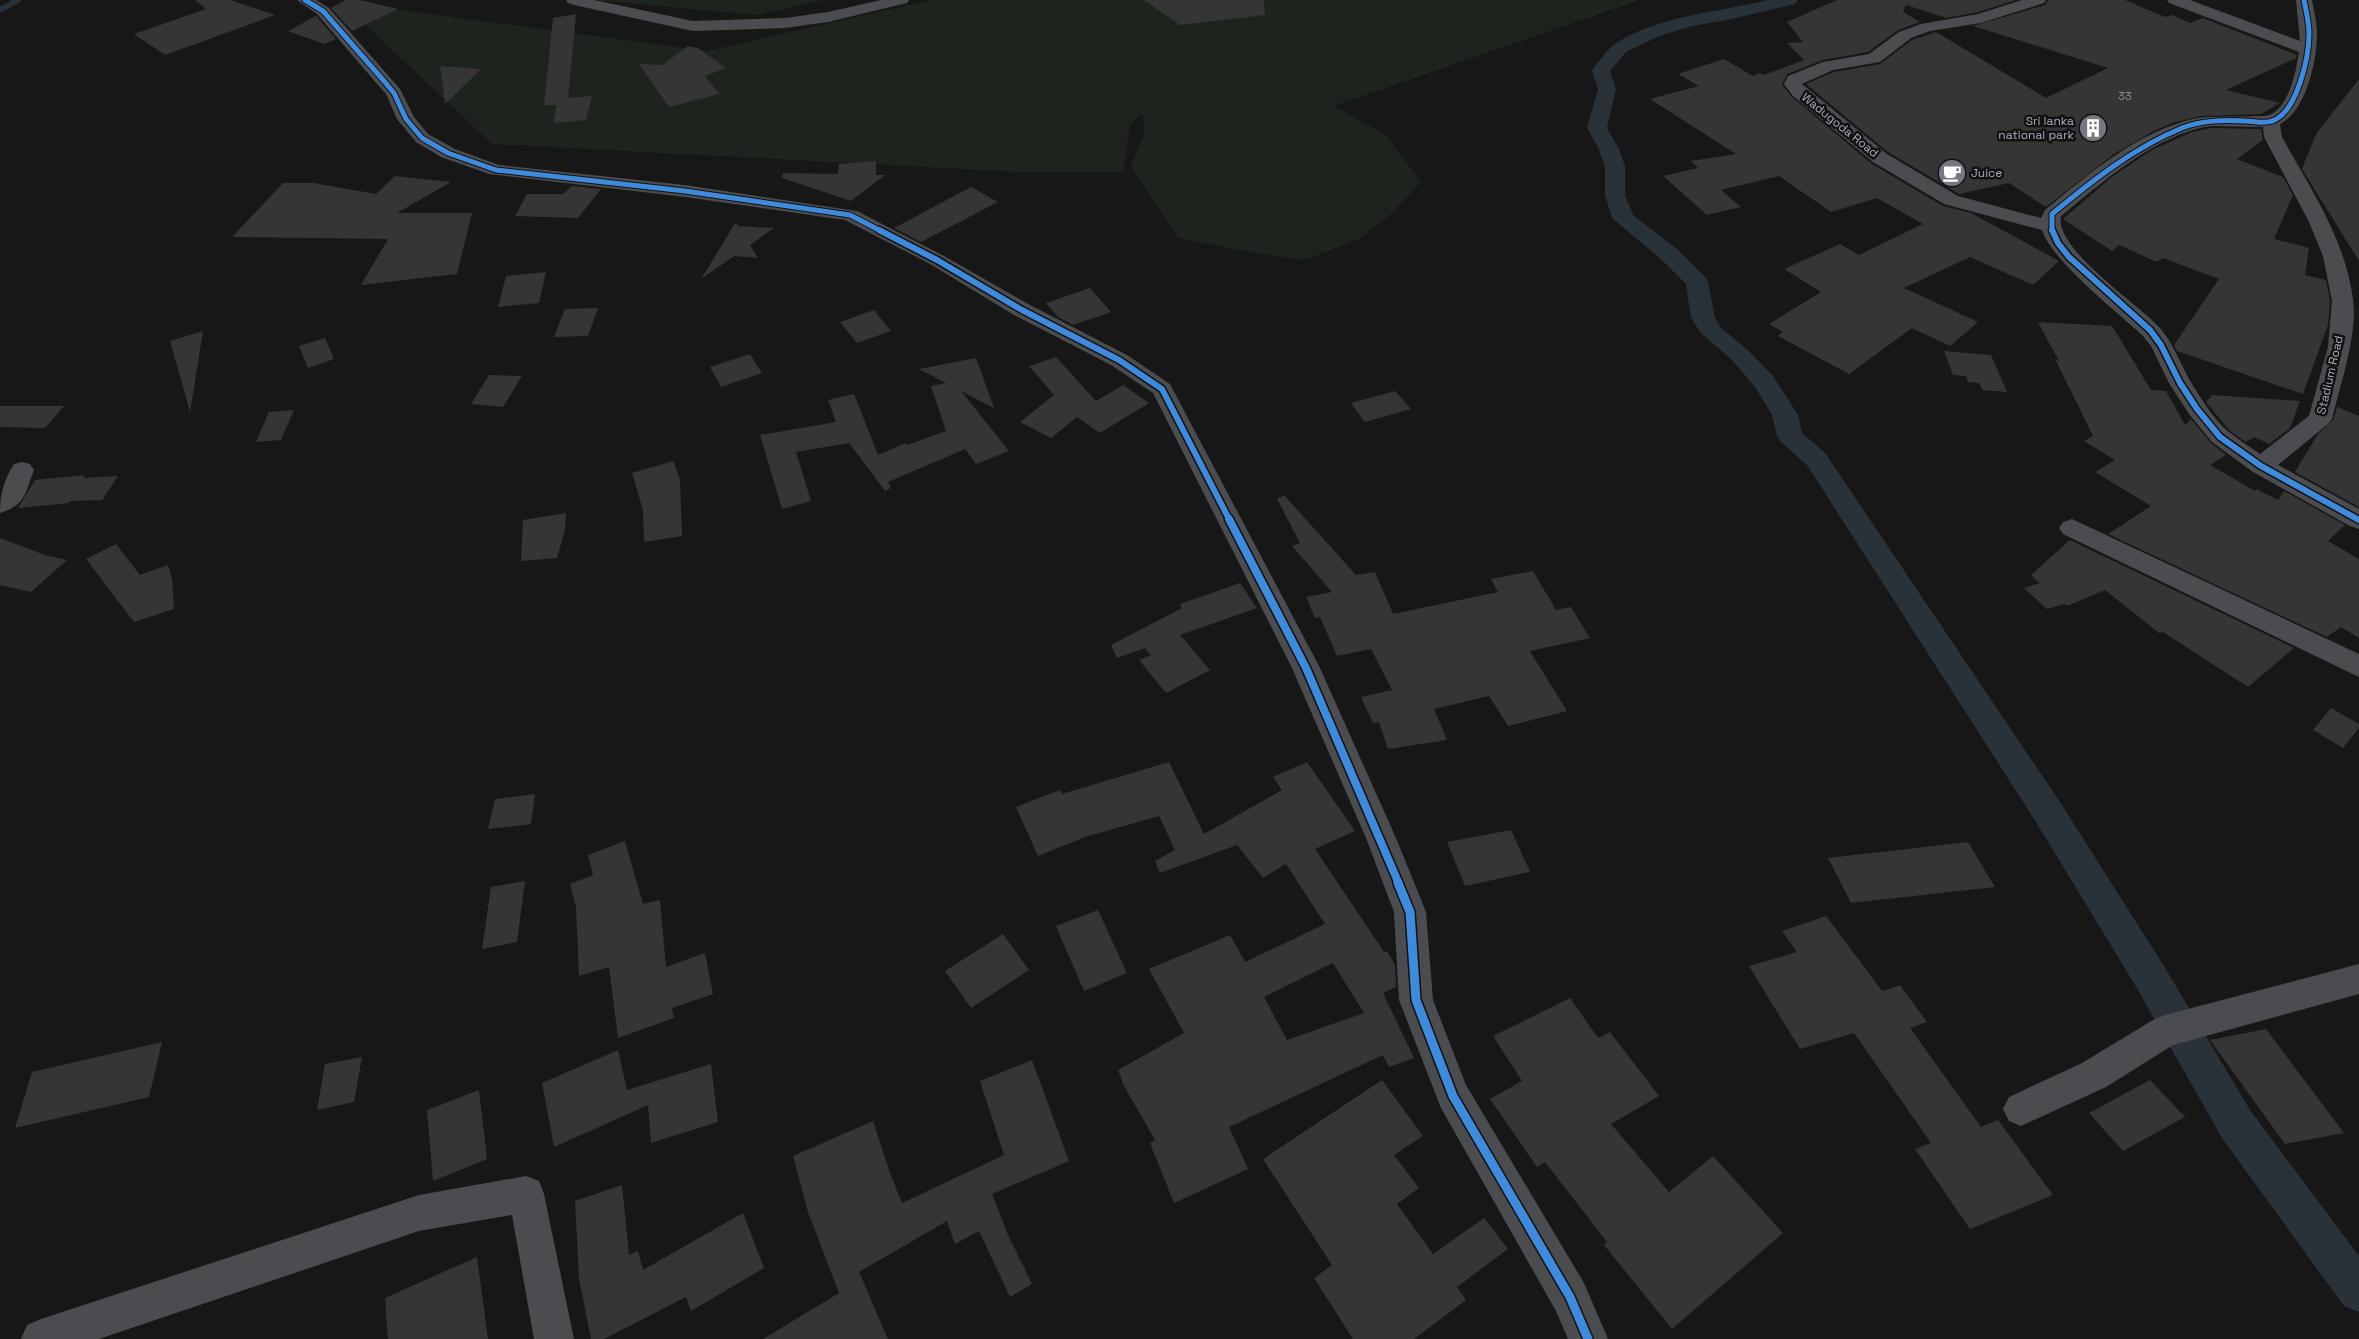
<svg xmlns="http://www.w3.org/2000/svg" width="2359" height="1339" viewBox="0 0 2359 1339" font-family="'Space Grotesk',sans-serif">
<rect width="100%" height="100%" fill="#171717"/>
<!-- green -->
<g fill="#1d241e">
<polygon points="594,0 824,0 756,15"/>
<polygon points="931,0 1639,0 1334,106 1386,135 1421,182 1390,215 1359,239 1305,260 1243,251 1178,238 1131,166 1144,135 1143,114 1130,124 1123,172 1020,172 492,144 341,2 707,51"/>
</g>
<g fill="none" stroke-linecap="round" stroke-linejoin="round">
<!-- stream -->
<polyline stroke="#2a3239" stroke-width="5.5" points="0,10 18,0"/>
<!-- canal -->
<path fill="#2a3239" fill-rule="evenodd" d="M1768 0H1798L1795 4 1727 20 1692 26 1659 36 1626 52 1610 71 1616 89 1607 128 1618 147 1625 166V195L1633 215 1677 249 1705 277 1708 282 1715 318 1721 328 1748 350 1773 376 1798 415 1802 433 1825 453 2060 802 2164 966 2250 1110 2359 1256V1312L2344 1306 2222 1138 2138 990 2036 822 1807 465 1781 442 1777 436 1772 415 1755 387 1732 360 1701 333 1691 318 1686 284 1661 259 1612 218 1605 195V166L1598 147 1587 128 1598 89 1592 71 1594 67C1601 60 1607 49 1615 44 1657 16 1719 12 1768 0Z"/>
</g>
<!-- building -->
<g fill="#353536" fill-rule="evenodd">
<polygon points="195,0 230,0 275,15 165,55 134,34 206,9"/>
<polygon points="346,0 360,0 398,9 352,31 331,8"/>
<polygon points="1144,0 1264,0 1265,15 1180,25"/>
<polygon points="1837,0 2016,0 1978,12 1946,18 1906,5 1903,12 1920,22 1898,30 1868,52 1823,60 1787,74 1782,85 1792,97 1872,164 1943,206 1971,213 2059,261 2033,285 1970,257 1904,288 1978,322 1950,346 1912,328 1849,374 1778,336 1783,332 1769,324 1821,292 1784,269 1840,244 1859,255 1923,224 1877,198 1831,212 1779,176 1721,190 1741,207 1707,215 1663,176 1698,168 1691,161 1736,154 1650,99 1699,86 1678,74 1724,59 1753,76 1759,73 1764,75 1804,60 1787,43 1803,42 1787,22"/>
<polygon points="2048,0 2125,0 2165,17 2172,15 2190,23 2203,18 2297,55 2296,58 2226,90 2280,103 2261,114 2201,116 2172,123 2152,132 2114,154 2046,207 2009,183 1959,194 1888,152 1806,84 1834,72 1880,64 1912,40 1936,32 2046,98 2108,68 1973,26 2045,5"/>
<polygon points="576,14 568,98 592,96 586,120 566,122 566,124 565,122 553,123 557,105 544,105 553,18"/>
<polygon points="316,16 336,39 324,44 288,31"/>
<polygon points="688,46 698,48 726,68 705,76 719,94 669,107 639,64 662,65"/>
<polygon points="440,66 481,69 445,104"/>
<polygon points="2359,79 2359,261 2302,169 2316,134"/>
<polygon points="2211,128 2261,129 2263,140 2237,159 2283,177 2293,195 2274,239 2309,248 2305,275 2326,280 2330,301 2328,325 2303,394 2177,351 2174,345 2219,279 2163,258 2157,262 2119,245 2112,251 2063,219 2113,176 2152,150 2192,132"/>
<polygon points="876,161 876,175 885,175 851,201 782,178 783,173 838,174 839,164"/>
<polygon points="395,176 451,182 397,213 472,213 457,274 361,285 388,239 232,237 283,183 314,183 376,194"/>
<polygon points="572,186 601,189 578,218 515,216 527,194 563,194"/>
<polygon points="971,187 998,202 921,242 894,228"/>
<polygon points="736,222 738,226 774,228 750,245 758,258 734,256 701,279"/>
<polygon points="546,272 539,303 498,307 506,276"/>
<polygon points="1090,288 1111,312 1073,325 1058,317 1046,303"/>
<polygon points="598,308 588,336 554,337 565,309"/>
<polygon points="874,310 891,331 857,343 840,322"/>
<polygon points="2038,322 2112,326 2151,390 2166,391 2185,425 2191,419 2211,443 2226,455 2210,465 2255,491 2256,489 2278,500 2284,491 2345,525 2328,541 2359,559 2359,638 2341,627 2327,637 2108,534 2151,506 2095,472 2115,460 2084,441 2093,436 2055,359 2059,361"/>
<polygon points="203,331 190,412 170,341"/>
<polygon points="325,338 334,359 308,368 299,346"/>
<polygon points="1944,351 1991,355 2007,392 1982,390 1979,383 1968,382 1966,376 1953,375"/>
<polygon points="750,354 762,373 721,387 710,367"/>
<polygon points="1056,357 1096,401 1123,385 1149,403 1100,433 1077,417 1051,438 1020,422 1054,395 1029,366"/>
<polygon points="976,358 994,408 961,391 1009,451 976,464 965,449 888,482 891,488 885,491 849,443 796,452 811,501 782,509 760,435 836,422 828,400 854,394 878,455 906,443 907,445 946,431 931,386 946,383 919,369"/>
<polygon points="489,375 522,376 503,407 471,404"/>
<polygon points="1395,391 1411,409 1365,422 1351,403"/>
<polygon points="2212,395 2300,401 2290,428 2269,444 2254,437 2246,442 2230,431 2206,402"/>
<polygon points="0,406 64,406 45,428 0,427"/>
<polygon points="2337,407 2359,416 2359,507 2295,472 2318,434 2333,420"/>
<polygon points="294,410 281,440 256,442 269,412"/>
<polygon points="673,461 680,479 682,536 644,542 643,510 632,473"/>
<polygon points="84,475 83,478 118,476 102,500 70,501 69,503 18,508 35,480"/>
<polygon points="1284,495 1356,575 1375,572 1393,614 1498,592 1491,579 1533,571 1556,610 1571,607 1590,638 1530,651 1567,711 1508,726 1489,696 1434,709 1447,740 1388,749 1379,722 1373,723 1361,697 1392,690 1371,649 1337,656 1320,617 1315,618 1306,597 1332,592 1292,546 1300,543 1277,499"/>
<polygon points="566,513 565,530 557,558 521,561 523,520"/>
<polygon points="0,538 45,555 67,560 31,592 0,585"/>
<polygon points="2070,540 2294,648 2248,687 2163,632 2159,633 2105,590 2067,606 2064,604 2047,609 2024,588 2040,583 2031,575"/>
<polygon points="116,544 140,575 168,565 172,579 174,609 134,622 86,559"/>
<polygon points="1240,583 1257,608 1180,635 1210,670 1166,693 1139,660 1151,655 1145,648 1117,658 1111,645 1182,608 1180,604"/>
<polygon points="2331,708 2359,724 2359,728 2343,748 2313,730"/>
<path d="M1169 762 1204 834 1282 790 1273 777 1307 762 1355 831 1315 849 1384 952 1387 951 1395 965 1396 987 1383 993 1414 1058 1389 1067 1383 1055 1229 1127 1248 1169 1174 1203 1150 1143 1155 1140 1124 1086 1118 1070 1184 1033 1149 969 1230 935 1245 962 1325 924 1286 864 1263 878 1237 845 1160 873 1155 861 1175 850 1159 816 1085 837 1038 856 1016 807 1060 790 1062 794ZM1333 963 1364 1013 1287 1040 1264 997Z"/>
<polygon points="535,794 531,824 488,829 495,799"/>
<polygon points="1511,830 1530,872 1465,886 1447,842"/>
<polygon points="625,841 643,904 660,900 666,967 705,953 713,994 672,1008 674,1018 618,1038 609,967 579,976 576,907 570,884 593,875 588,855"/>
<polygon points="1968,842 1995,887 1851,903 1828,858"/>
<polygon points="525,881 517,942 482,949 491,887"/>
<polygon points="1098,910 1127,973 1084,991 1056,926"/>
<polygon points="1826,916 1882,991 1900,985 1927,1022 1910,1028 1981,1127 1998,1120 2053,1195 1970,1229 1915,1149 1931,1143 1854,1033 1800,1049 1749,966 1797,952 1782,931"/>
<polygon points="1003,934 1029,970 971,1008 945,971"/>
<polygon points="1570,998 1598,1038 1610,1032 1659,1096 1611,1124 1669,1192 1713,1156 1783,1233 1672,1329 1604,1245 1607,1242 1545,1162 1537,1167 1490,1099 1522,1081 1493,1036"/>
<polygon points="2266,1029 2344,1133 2285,1144 2210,1040"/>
<polygon points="162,1042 149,1097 15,1128 32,1072"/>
<polygon points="618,1050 627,1090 711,1064 718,1122 651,1143 648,1105 554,1147 542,1083"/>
<polygon points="362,1057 354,1102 317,1110 325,1064"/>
<polygon points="1032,1060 1069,1161 992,1194 1008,1235 1032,1284 1010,1297 979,1231 955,1244 947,1221 859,1272 888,1339 763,1339 839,1293 808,1212 793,1156 873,1121 890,1173 902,1203 1004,1155 980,1081"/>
<polygon points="1382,1080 1423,1136 1394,1155 1419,1188 1397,1204 1433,1254 1484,1218 1508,1249 1457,1287 1466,1300 1414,1339 1353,1339 1314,1278 1332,1265 1263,1159"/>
<polygon points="2150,1080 2185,1117 2123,1151 2089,1113"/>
<polygon points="479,1090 487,1159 433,1181 427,1110"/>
<polygon points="622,1185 629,1255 638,1251 643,1270 743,1213 764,1268 691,1311 686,1297 604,1339 591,1339 579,1279 575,1201"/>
<polygon points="477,1257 488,1339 388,1339 385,1298"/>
</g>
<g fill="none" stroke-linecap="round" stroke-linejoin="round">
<!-- minor -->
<g fill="#4b4c50" fill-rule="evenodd">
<polygon points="297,0 316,0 329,8 400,89 414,117 428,134 455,149 499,165 685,185 857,211 944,256 1030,305 1127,355 1170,384 1320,668 1396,838 1426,912 1433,1000 1466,1085 1584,1283 1608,1339 1568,1339 1556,1311 1441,1108 1399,1000 1394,912 1366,838 1292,668 1153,393 1111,365 1014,315 930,264 845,220 685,197 489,174 441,157 416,142 397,119 386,94 378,85 317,14"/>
<polygon points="566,0 594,0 693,21 785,18 828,12 881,0 909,0 907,3 828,22 785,28 693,31 574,5 568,3"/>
<path d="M2022 0H2046L2044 3 1981 23 1930 31 1911 38 1880 62 1833 70 1802 84 1887 154 1958 196 2041 218 2045 210C2089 174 2137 132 2193 119 2211 114 2264 119 2272 114 2290 103 2296 71 2299 52L2169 3 2167 0H2190L2300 41 2296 0H2312C2314 11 2317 23 2317 34 2317 61 2306 111 2280 124L2282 137C2310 188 2346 240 2353 300 2358 333 2340 386 2332 419L2328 424 2278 465 2359 509V529L2350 526 2253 472 2212 442 2189 414 2169 383 2151 346 2142 335C2116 311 2052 261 2042 230L1944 204 1873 162 1793 96 1784 84 1788 76 1823 62 1869 54 1899 32 1921 24 1978 14ZM2211 126 2263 127 2264 137 2309 222 2323 256 2332 301 2328 347 2309 416 2260 454C2250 447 2239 440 2229 432 2214 420 2202 400 2192 384 2180 364 2173 341 2157 325 2135 302 2054 248 2061 216 2101 183 2158 133 2211 126Z"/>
<path d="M22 462 30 464 34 470C25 493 26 505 0 513 0 494 4 480 14 464Z"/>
<polygon points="2072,519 2359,654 2359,677 2063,534 2059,528 2063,522"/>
<polygon points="2359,964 2359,994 2173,1045 2106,1087 2021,1126 2009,1121 2003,1109 2009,1097 2082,1063 2153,1020 2165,1015"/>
<polygon points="526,1176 539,1181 544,1194 574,1339 534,1339 512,1215 419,1231 99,1339 21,1339 27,1325 41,1319 419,1195"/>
</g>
<defs>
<g id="cycleway-far3">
<polyline points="305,0 323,11 384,81 394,93 406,119 422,138 448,153 496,170 685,191 850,215 881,231"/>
<path d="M2052 231V214C2092 181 2133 148 2182 128 2202 120 2224 120 2245 121 2254 121 2264 124 2272 121 2297 113 2309 57 2309 34 2309 22 2306 11 2304 0"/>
</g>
<g id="cycleway-far2">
<polyline points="879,230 937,260 1022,310 1119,360 1162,389 1230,521"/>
<polyline points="2052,230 2058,243 2069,257 2150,330 2161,345 2180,383 2197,409 2220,437 2261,466 2359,520"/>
</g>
<polyline id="cycleway-far1" points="1229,519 1306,668 1399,884"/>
<polyline id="cycleway" points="1398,883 1410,912 1416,1000 1453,1096 1570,1297 1588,1339"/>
</defs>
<!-- cycleway-far3 casing -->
<use href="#cycleway-far3" stroke="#111113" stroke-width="7"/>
<!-- cycleway-far2 casing -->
<use href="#cycleway-far2" stroke="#111113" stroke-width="9"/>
<!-- cycleway-far1 casing -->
<use href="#cycleway-far1" stroke="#111113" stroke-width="11"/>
<!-- cycleway casing -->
<use href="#cycleway" stroke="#111113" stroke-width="12"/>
<!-- cycleway-far3 -->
<use href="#cycleway-far3" stroke="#408adc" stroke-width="5"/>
<!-- cycleway-far2 -->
<use href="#cycleway-far2" stroke="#408adc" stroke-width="6"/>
<!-- cycleway-far1 -->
<use href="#cycleway-far1" stroke="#408adc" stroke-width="8"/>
<!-- cycleway -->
<use href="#cycleway" stroke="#408adc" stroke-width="9"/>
</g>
<!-- icons -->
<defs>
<symbol id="building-disc" viewBox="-11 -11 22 22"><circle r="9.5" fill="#757880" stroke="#111113"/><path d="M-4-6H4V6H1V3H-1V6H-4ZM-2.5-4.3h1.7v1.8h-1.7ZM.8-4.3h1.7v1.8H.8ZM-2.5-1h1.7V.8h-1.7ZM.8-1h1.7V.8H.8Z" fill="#fff"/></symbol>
<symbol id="cafe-disc" viewBox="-11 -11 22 22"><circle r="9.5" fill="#757880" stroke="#111113"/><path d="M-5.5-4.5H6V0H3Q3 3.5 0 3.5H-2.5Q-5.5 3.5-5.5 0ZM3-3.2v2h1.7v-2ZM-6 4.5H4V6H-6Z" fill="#fff"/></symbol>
</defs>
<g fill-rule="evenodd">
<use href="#building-disc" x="2077" y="112" width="32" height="32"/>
<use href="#cafe-disc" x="1936" y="157" width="32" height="32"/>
</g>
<g text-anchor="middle" stroke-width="5" stroke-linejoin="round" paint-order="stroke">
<!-- far-number labels -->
<g font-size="11" fill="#8b8f98">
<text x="2125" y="100">33</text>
</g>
<!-- far-poi labels -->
<g font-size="12" fill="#a8adb8" stroke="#111113" text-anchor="end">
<text x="2074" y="125">Sri lanka<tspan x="2074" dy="14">national park</tspan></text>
<text x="1971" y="177" text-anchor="start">Juice</text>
</g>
<!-- far-street labels -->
<g font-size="12" fill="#a8adb8" stroke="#111113">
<text transform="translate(1840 125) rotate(39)" y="4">Wadugoda Road</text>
<text transform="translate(2330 375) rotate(-77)" y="4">Stadium Road</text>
</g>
</g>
</svg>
